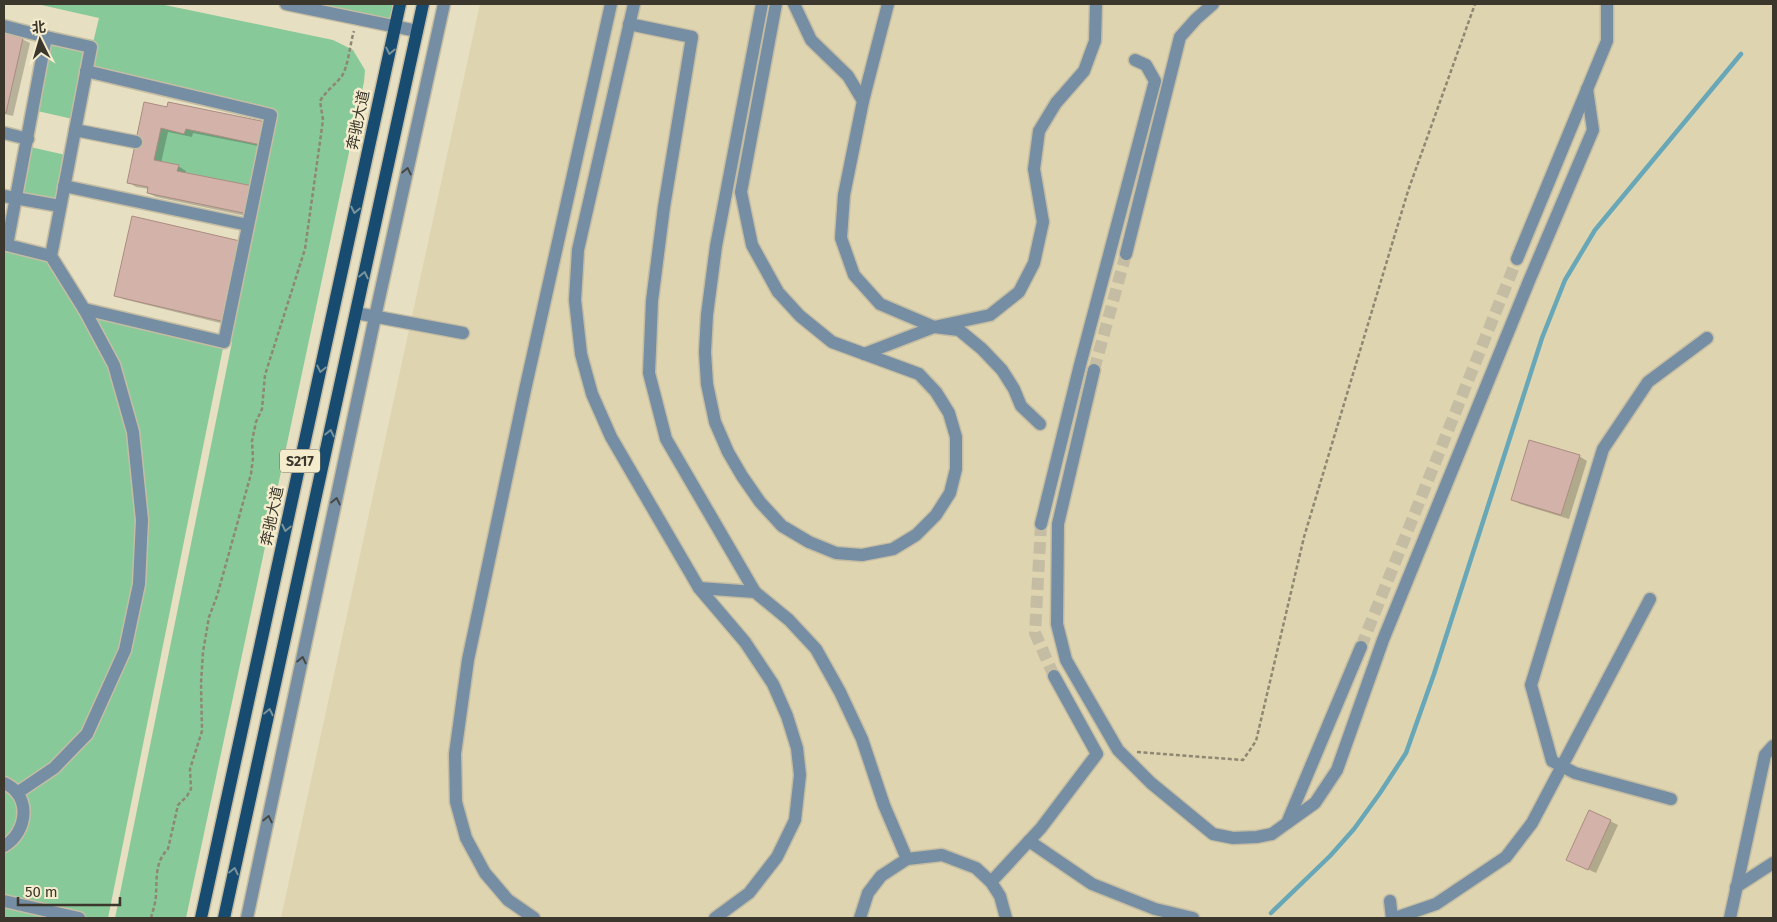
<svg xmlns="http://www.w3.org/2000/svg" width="1777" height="922" viewBox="0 0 1777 922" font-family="'Fira Sans','Noto Sans SC',sans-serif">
<rect width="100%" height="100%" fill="#e7dfc1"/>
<!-- built -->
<polygon fill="#ded4af" points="480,4 1773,4 1773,918 281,918"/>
<!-- green -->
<g fill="#88c99a">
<polygon points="37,4 160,4 333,40 353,50 365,70 364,82 186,918 115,918 232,342 224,343 108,918 4,918 4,245 51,256 84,309 224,342 271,115 86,72 77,120 33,110 46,37 91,51 99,18"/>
<polygon points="286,4 400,4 395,27"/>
<polygon points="161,128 184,134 186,129 261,145 253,186 177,171 179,165 154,160"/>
<polygon points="26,146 70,156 60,206 16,198"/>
</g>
<!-- shadow -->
<g fill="#0003">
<polygon points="4,35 22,39 30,43 13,116 4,114"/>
<polygon points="168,108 268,148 193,133 192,137 168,132 161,163 178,166 186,171 185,174 255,218 156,197 148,193 149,189 136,187 128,182"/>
<polygon points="133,217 232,326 123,299 116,295"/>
<polygon points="1579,456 1587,461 1569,519 1520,504 1512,499"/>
<polygon points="1610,821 1618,825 1596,873 1576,864"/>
</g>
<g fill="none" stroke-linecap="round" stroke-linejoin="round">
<!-- stream -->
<polyline stroke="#68a7b7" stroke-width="4.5" points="1271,913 1330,856 1354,829 1380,793 1406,753 1434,674 1542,338 1565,280 1595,230 1741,54"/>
</g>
<!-- building -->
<g fill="#d3b3a9" stroke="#aa8c81">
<polygon points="4,33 23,38 6,113 4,112"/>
<polygon points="144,102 167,107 168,102 266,122 261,145 186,129 184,134 161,128 154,160 179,165 177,171 253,186 248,214 147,193 148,187 127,183"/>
<polygon points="132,216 240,241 225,322 114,296"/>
<polygon points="1529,440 1580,455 1561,515 1511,500"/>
<polygon points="1589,810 1611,820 1588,870 1566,860"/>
</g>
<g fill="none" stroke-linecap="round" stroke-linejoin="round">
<!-- minor-tunnel -->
<g stroke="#c5bda3" stroke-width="12" stroke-dasharray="12 6" stroke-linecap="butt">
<polyline points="1094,370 1126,254"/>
<polyline points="1041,524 1035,633 1054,676"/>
<polyline points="1361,647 1517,259"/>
</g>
<defs>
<g id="minor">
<polyline points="286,4 417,31"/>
<polyline points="634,4 578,250 575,300 581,354 592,394 611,437 699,588 745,642 773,684 787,716 797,748 800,775 795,820 777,857 749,893 715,918"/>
<polyline points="762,4 716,246 707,315 705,352 707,384 715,422 728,452 742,476 760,502 782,526 809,542 836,553 862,555 893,549 916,535 936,515 950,493 956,469 956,437 949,413 936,392 919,374 832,342 800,316 778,292 752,245 741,192 776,4"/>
<polyline points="794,4 811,40 848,76 863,101"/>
<polyline points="888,4 863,101 844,195 841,238 854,275 880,304 934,327 990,315 1019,292 1034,263 1043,222 1034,169 1039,131 1056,103 1084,71 1095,41 1096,4"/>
<polyline points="629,24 692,37 664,207 652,301 649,373 666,439 755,592"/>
<polyline points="4,26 46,37"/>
<polyline points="75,130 136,142"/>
<polyline points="4,133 28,139"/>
<polyline points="64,186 248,225"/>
<polyline points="4,196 60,206"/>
<polyline points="1126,254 1180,37 1196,19 1213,4"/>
<polyline points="1517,259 1607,41 1607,4"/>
<polyline points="84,309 224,342 271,115 86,71"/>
<polyline points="356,313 463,333"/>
<polyline points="864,354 934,327 959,330 982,349 1002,370 1014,389 1021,406 1040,424"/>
<polyline points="1094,370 1058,524 1057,624 1066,660 1118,750 1151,783 1213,834 1233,838 1257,837 1272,834 1287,823 1361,647"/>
<polyline points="1041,524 1080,365 1155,81 1146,65 1135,60"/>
<polyline points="699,588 755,592 789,620 816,649 840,692 862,739 884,805 907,859"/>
<path d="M4 783C32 795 28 832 4 846"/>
<polyline points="17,793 54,768 87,734 125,650 139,584 142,520 133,432 114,365 84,309 51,256 91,47 46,37 7,245 51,256"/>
<polyline points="1671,799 1575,773 1552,761 1531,685 1603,449 1648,382 1707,338"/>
<polyline points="1287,823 1315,803 1337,770 1383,640 1529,281 1593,130 1587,89"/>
<polyline points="1029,841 1092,884 1155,909 1193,918"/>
<polyline points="991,882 1041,828 1097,754 1054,676"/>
<polyline points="1736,887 1773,863"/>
<polyline points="4,901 79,918"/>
<polyline points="1390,901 1392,918"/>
<polyline points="247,918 375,317 444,4"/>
<polyline points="534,918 508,900 485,873 466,838 456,802 455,754 468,660 525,390 611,4"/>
<polyline points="860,918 868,893 881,876 907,859 942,855 976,868 991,882 1000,896 1006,918"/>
<polyline points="1395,918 1436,904 1506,857 1532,823 1650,599"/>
<polyline points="1730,918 1765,755 1773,746"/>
</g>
<g id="major">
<polyline points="201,918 400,4"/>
<polyline points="224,918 423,4"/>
</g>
</defs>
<!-- minor casing -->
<use href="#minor" stroke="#c5bda3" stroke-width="15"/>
<!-- major casing -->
<use href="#major" stroke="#c5bda3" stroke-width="15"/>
<!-- path -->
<g stroke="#8d8773" stroke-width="2.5" stroke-dasharray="4 2.5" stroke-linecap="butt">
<polyline points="1137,752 1243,760 1256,741 1304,537 1408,191 1475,4"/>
<path d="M151 918C153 910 156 902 156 894 157 877 155 862 168 849L178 805 187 796 191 789 190 769 202 731 201 683 203 652 209 617 217 596 251 474 253 458 252 441 256 422 262 409 265 375 305 249 323 120 320 101C326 91 334 86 341 77 348 69 350 43 354 31"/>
</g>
<!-- minor -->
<use href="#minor" stroke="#758ea3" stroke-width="12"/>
<!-- major -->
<use href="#major" stroke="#174b6f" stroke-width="12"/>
</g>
<!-- one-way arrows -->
<defs><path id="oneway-chevron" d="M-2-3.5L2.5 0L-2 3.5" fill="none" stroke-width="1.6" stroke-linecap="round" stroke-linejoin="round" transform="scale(1.25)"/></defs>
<g stroke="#7b939a">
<use href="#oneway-chevron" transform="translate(390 51) rotate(102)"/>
<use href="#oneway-chevron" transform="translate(355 210) rotate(102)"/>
<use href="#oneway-chevron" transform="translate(364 275) rotate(-78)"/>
<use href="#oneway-chevron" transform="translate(321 369) rotate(102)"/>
<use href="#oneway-chevron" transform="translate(330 433) rotate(-78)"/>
<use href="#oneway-chevron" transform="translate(286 528) rotate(102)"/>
<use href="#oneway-chevron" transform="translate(269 712) rotate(-78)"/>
<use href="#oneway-chevron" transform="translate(234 871) rotate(-78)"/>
</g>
<g stroke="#474844">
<use href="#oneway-chevron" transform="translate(407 171) rotate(-78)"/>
<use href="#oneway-chevron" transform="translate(336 501) rotate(-78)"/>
<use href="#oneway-chevron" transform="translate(302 660) rotate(-78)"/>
<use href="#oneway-chevron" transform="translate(268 819) rotate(-78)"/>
</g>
<g text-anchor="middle" stroke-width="5" stroke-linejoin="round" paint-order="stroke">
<!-- shield labels -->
<rect fill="#f5ecce" stroke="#736d5d" stroke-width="1" x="280" y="449.5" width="40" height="23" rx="4"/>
<g font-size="14" font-weight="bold" fill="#3b372c">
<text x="300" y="466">S217</text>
</g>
<!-- street labels -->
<g font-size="15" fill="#3b372c" stroke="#f5ecce">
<text transform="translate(358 120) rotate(-78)" y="5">奔驰大道</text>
<text transform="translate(272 516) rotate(-78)" y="5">奔驰大道</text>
</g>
</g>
<!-- border -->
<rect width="1777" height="922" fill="none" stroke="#3b372c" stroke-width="10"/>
<!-- north arrow -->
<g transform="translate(40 40) rotate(355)" stroke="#f5ecce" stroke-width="4" paint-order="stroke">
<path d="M0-4L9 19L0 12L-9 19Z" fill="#3b372c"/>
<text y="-8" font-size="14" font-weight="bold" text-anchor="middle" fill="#3b372c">北</text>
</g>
<!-- scale -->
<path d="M18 897v8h102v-8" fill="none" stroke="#3b372c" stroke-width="2.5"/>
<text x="25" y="897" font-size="15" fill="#3b372c" stroke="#f5ecce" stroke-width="4" paint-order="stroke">50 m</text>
</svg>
